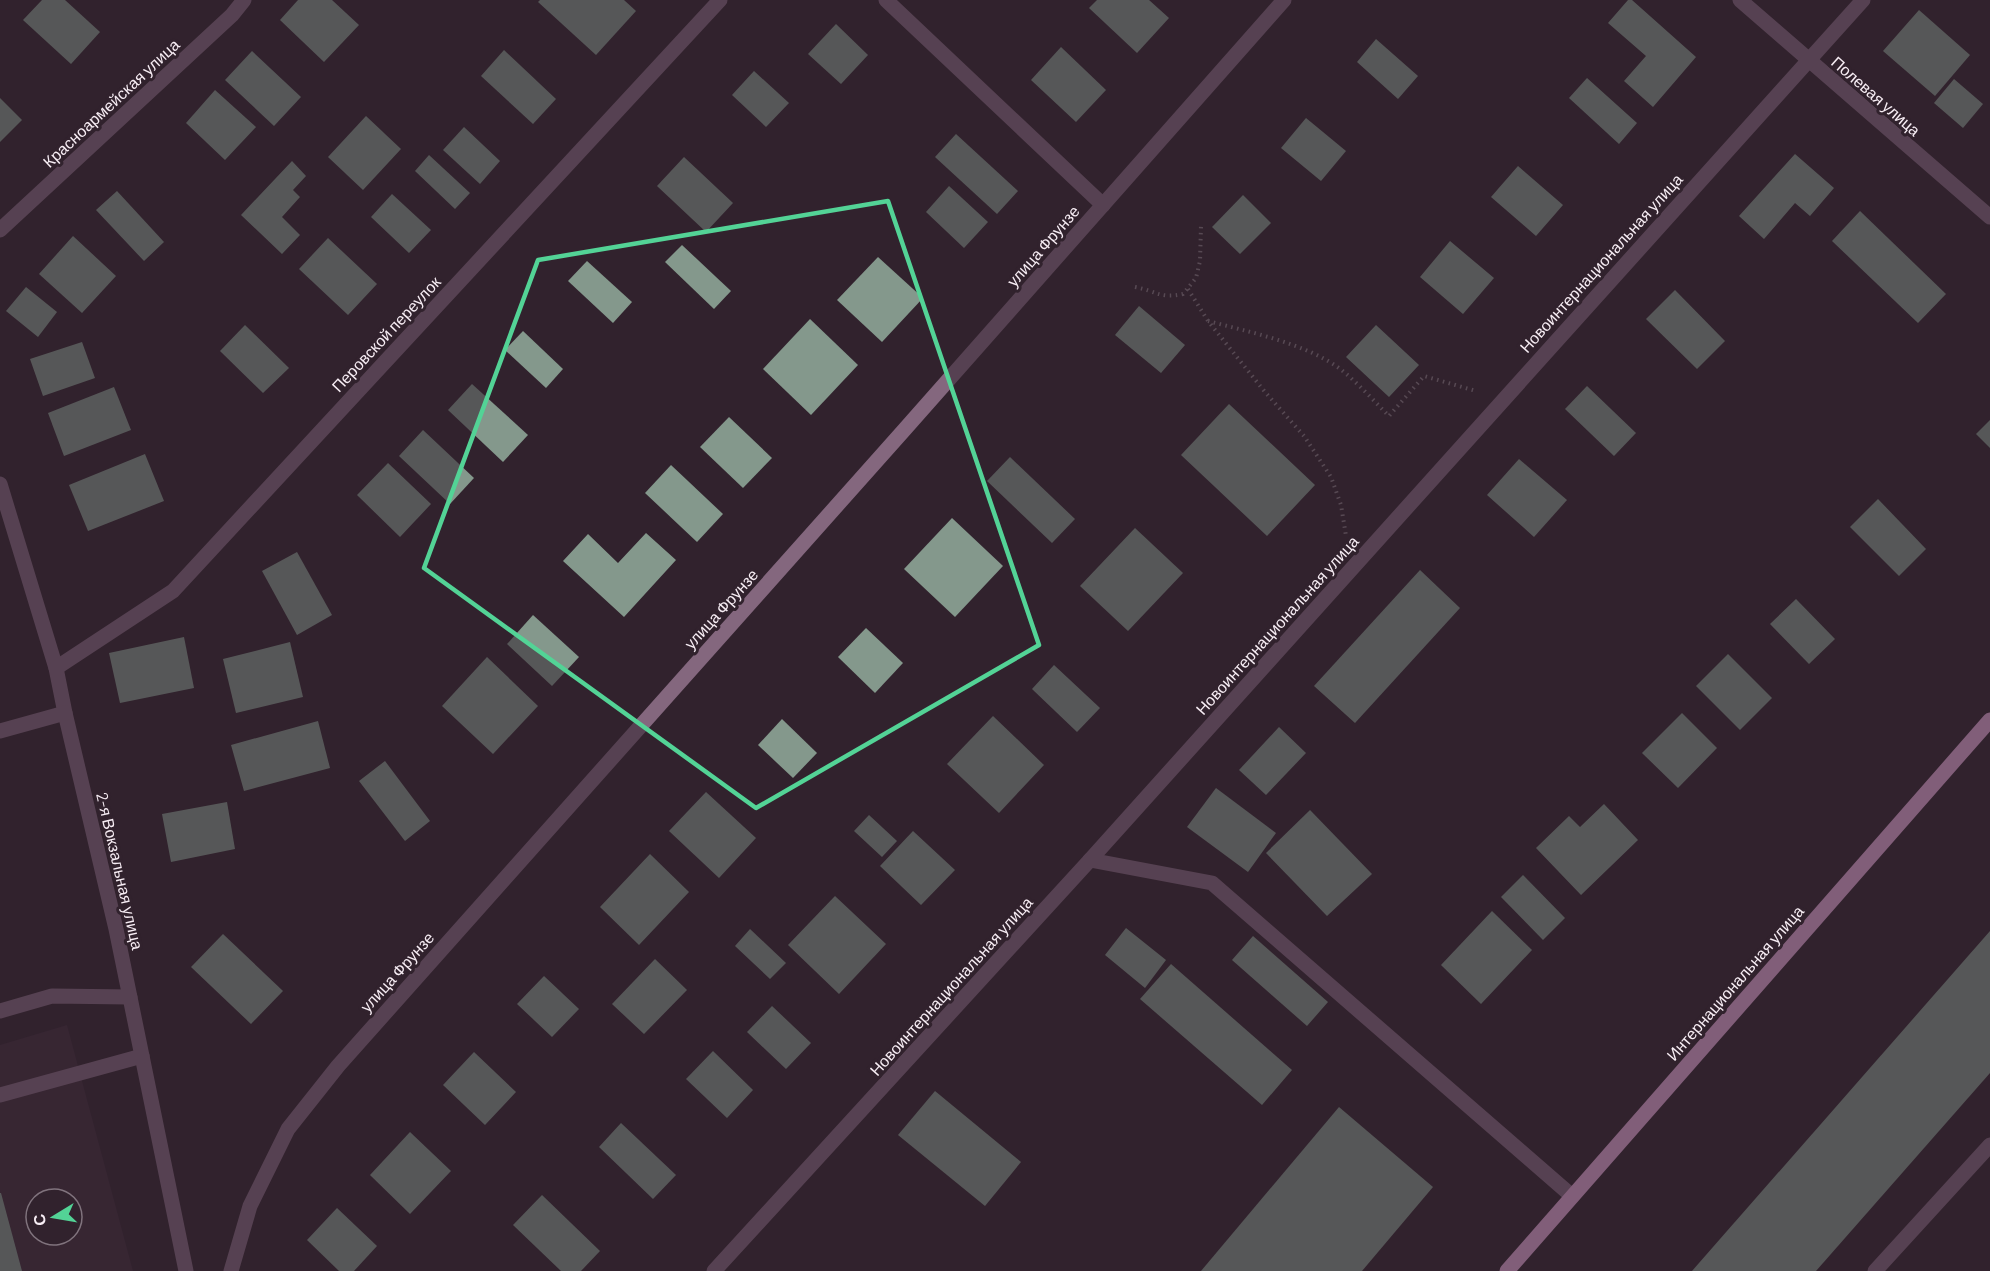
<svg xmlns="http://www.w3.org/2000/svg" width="1990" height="1271" viewBox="0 0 1990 1271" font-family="Barlow,sans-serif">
<rect width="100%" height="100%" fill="#31222d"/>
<!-- built -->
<path fill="#3e2a39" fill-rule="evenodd" d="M67 1025 133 1271H0V1045ZM36 1199H72V1235H36Z"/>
<!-- building -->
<g fill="#84988c">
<polygon points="42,0 65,0 100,32 71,64 23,20"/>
<polygon points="298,0 332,0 359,25 324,62 280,20"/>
<polygon points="540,0 624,0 636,11 596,55 538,2"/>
<polygon points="1097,0 1149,0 1169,18 1137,53 1089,8"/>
<polygon points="1628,0 1632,0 1696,57 1653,107 1624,81 1646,56 1608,23"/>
<polygon points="1919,10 1970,55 1935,96 1883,51"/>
<polygon points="836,24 868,55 841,84 808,54"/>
<polygon points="1376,39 1418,76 1398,99 1357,62"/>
<polygon points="1061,47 1106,90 1076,122 1031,80"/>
<polygon points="504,50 556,99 533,124 481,76"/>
<polygon points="252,51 301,97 274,126 225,80"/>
<polygon points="754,71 789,103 766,127 732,95"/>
<polygon points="1587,78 1637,123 1619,144 1569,98"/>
<polygon points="1954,79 1983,104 1963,128 1934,103"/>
<polygon points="215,90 256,127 225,160 186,123"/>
<polygon points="0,98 22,120 0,142"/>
<polygon points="366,116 401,149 363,190 328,157"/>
<polygon points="1306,118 1346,151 1321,181 1281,148"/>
<polygon points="464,127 500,161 480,184 443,150"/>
<polygon points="956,134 1018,191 997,214 935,157"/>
<polygon points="1795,154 1834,188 1810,216 1795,203 1764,239 1739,216"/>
<polygon points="429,155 470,193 455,209 415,171"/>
<polygon points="684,157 733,203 706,232 657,186"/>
<polygon points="292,161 306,176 293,190 300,197 282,217 300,235 282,254 241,215"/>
<polygon points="1518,166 1563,205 1536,236 1491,197"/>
<polygon points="949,186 988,222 964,248 926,212"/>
<polygon points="117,191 164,242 144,261 96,210"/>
<polygon points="392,194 431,230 409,253 371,217"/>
<polygon points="1243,195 1271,223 1240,254 1212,227"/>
<polygon points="1860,211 1946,294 1918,323 1832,241"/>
<polygon points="73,236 116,276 82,313 39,274"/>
<polygon points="328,238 377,284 348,315 299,269"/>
<polygon points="1450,241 1494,278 1463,314 1420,277"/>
<polygon points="682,245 731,291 714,309 665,262"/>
<polygon points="878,257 923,298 882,342 837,300"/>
<polygon points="587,261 632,302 613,323 568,281"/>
<polygon points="26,287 57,312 38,337 6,311"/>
<polygon points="1675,290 1725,341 1697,369 1646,319"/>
<polygon points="1139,306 1185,345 1161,373 1115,335"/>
<polygon points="810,319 858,365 811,415 763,369"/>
<polygon points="245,325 289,368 263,393 220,351"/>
<polygon points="1376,325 1419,365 1389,397 1346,357"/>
<polygon points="523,331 563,369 546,388 505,350"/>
<polygon points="82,342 95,378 43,396 30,359"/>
<polygon points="472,384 528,435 503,462 448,410"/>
<polygon points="1587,386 1636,433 1614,456 1565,409"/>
<polygon points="114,387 131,430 64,456 48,413"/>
<polygon points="1229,404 1315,485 1267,536 1181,455"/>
<polygon points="729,417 772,458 743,488 700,447"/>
<polygon points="1990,420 1990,448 1976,434"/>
<polygon points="423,430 474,478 450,504 399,456"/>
<polygon points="145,454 164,501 88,531 69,485"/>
<polygon points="1010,457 1075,519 1052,543 987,481"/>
<polygon points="1519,459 1567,500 1534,537 1487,495"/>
<polygon points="388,463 431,504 400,537 357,495"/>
<polygon points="671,465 723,514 697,542 645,493"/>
<polygon points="1878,499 1926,549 1899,576 1850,527"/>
<polygon points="952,518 1003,566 955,617 904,569"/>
<polygon points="1135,528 1183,573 1128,631 1080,586"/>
<polygon points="646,533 676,560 624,617 563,561 588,534 618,563"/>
<polygon points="297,552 332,615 297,635 262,571"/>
<polygon points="1420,570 1460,608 1355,723 1314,686"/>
<polygon points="1796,599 1835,639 1809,664 1770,624"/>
<polygon points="533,615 579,657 552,686 507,644"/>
<polygon points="866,628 903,663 875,693 838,657"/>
<polygon points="184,637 194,688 120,703 109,653"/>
<polygon points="290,642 303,697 236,713 223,659"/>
<polygon points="1728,654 1772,698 1740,730 1696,686"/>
<polygon points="487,657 538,706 493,754 442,706"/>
<polygon points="1054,665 1100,708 1077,732 1032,689"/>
<polygon points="1682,713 1717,748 1678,788 1642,753"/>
<polygon points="993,716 1044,765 999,813 947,764"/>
<polygon points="782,719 817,753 793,778 758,745"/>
<polygon points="318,721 330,768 244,791 231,745"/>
<polygon points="1279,727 1306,753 1266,795 1239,770"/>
<polygon points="385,761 430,821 405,841 359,781"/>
<polygon points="1216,788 1276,833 1248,872 1187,827"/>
<polygon points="706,792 756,838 719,878 669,831"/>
<polygon points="227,802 235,849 171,862 162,814"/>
<polygon points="1604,804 1638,840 1581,895 1536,848 1569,816 1580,827"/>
<polygon points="1310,810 1372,874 1327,916 1266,853"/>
<polygon points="869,815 897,841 882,857 854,831"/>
<polygon points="913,831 955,870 921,905 880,866"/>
<polygon points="650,854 689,892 639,945 600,907"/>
<polygon points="1523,875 1565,918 1543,940 1501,897"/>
<polygon points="835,896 886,944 839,994 788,945"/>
<polygon points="1492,911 1532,950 1481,1004 1441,965"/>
<polygon points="1126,928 1166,960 1145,988 1105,955"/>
<polygon points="750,929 786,963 770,979 735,946"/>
<polygon points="1990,931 1990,1073 1816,1271 1692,1271"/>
<polygon points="223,934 283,991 251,1024 191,967"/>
<polygon points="1253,936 1328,1002 1307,1026 1232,960"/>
<polygon points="655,959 687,990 644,1034 612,1004"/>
<polygon points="1171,964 1292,1070 1262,1105 1140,999"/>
<polygon points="544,976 579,1009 552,1037 517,1004"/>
<polygon points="772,1006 811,1043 786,1069 747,1032"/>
<polygon points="713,1051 753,1090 727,1118 686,1079"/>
<polygon points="474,1052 516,1092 485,1125 443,1085"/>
<polygon points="935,1091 1021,1162 985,1206 898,1135"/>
<polygon points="1339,1107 1433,1187 1362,1271 1201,1271"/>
<polygon points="621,1123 676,1175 653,1199 599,1147"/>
<polygon points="410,1132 451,1171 410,1214 370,1175"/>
<polygon points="0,1193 1,1193 22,1271 0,1271"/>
<polygon points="542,1195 600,1251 581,1271 561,1271 513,1225"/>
<polygon points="337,1208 377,1246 354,1271 339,1271 307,1240"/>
</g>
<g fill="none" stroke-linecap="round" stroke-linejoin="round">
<!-- path -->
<g stroke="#857881" stroke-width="4" stroke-dasharray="1.5 4.5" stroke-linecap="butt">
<path d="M1135 287C1156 291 1160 299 1183 294L1196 278 1200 261 1201 226"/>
<polyline points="1188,289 1208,321 1265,392 1304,436 1331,477 1341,505 1346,536"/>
<path d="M1208 321C1249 332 1304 343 1339 368 1357 382 1373 400 1389 416L1424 376 1476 391"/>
</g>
<!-- minor -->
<g stroke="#84677e" stroke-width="15">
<polyline points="886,0 1103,205"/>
<polyline points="1740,0 1990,217"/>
<polyline points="0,230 232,15 244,0"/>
<polyline points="0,484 56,668 65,713 116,929 186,1271"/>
<polyline points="56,668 173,591 720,0"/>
<polyline points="0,731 65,713"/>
<polyline points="1090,860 1212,883 1572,1196"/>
<polyline points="0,1011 52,996 130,997"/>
<polyline points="0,1095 142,1056"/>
<polyline points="231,1271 250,1206 288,1129 338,1066 905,429 1284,0"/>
<polyline points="714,1271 1090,860 1863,0"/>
<polyline points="1875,1271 1990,1145"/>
</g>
<!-- major -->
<polyline stroke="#e3a6d5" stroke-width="15" points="1507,1271 1990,720"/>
</g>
<!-- marked area -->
<path d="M0 0H1990V1271H0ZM888 201 1039 645 756 808 424 568 538 260Z" fill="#31222d" fill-opacity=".55" fill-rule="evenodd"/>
<path fill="none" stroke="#53d396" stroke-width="4.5" stroke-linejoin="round" d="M888 201 1039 645 756 808 424 568 538 260Z"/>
<g text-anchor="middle" stroke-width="6" stroke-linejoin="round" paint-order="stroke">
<!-- street labels -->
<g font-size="16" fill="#f7edf4" stroke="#31222d">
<text transform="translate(1876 96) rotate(41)" y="6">Полевая улица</text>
<text transform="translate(111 103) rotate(-43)" y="6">Красноармейская улица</text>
<text transform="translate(1043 246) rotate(-49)" y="6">улица Фрунзе</text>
<text transform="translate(1601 263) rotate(-48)" y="6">Новоинтернациональная улица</text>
<text transform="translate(386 334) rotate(-47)" y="6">Перовской переулок</text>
<text transform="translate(721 609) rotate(-48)" y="6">улица Фрунзе</text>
<text transform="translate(1277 625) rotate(-48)" y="6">Новоинтернациональная улица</text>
<text transform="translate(120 871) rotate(77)" y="6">2-я Вокзальная улица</text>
<text transform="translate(397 972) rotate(-48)" y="6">улица Фрунзе</text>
<text transform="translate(1735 983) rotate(-49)" y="6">Интернациональная улица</text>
<text transform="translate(951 986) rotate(-48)" y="6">Новоинтернациональная улица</text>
</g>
</g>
<!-- north arrow -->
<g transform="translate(54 1217) rotate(259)"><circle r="28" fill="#31222d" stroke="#80737d" stroke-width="1.5"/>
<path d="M0-4.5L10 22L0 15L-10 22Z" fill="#53d396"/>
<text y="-9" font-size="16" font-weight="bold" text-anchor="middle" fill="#f7edf4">С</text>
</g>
</svg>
